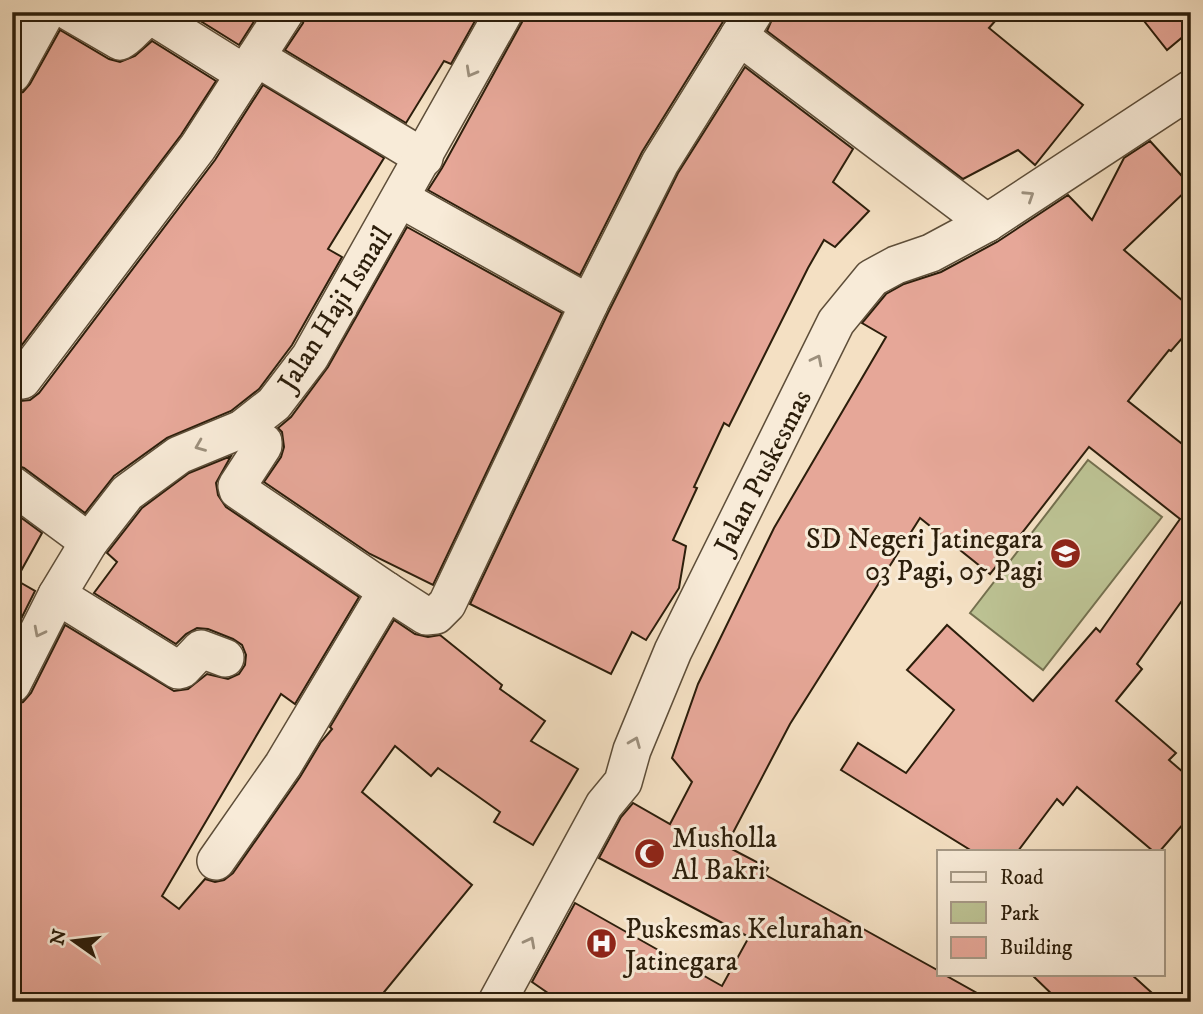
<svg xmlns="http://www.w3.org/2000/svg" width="1203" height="1014" viewBox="0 0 1203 1014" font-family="'IM FELL DW Pica',serif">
<rect width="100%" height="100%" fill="#f4e0c3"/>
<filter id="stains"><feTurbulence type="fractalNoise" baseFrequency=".00286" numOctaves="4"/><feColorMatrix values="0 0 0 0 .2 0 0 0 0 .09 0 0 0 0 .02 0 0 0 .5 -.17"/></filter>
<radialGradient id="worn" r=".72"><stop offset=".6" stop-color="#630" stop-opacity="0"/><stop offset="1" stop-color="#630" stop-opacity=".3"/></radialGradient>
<!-- green -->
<polygon fill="#bcc293" stroke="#74704f" stroke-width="2" points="1088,460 1162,517 1043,670 970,613"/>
<!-- building -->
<g fill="#e6a798" stroke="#2c1e0b" stroke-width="2">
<polygon points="186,12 260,12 239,45"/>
<polygon points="306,12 480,12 451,64 444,61 406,123 285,50 303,23"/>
<polygon points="525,12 729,12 642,152 580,275 428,190 442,168 522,22"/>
<polygon points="775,12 1003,12 989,28 1083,105 1035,165 1018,150 963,179 767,31"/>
<polygon points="1137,12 1191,12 1191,30 1167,50"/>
<polygon points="60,30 109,59 120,62 135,56 152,41 216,81 181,135 12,358 12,101 16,94 23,92 30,84"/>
<polygon points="745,67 853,149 833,182 869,211 835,247 824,240 808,268 729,426 724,423 694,487 697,488 673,540 686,546 679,588 646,640 632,632 611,674 470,604 608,313 678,173"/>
<polygon points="263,85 384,158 328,249 342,257 292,345 259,389 231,411 167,438 114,476 85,513 24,468 12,464 12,398 20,401 30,400 39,393 215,160"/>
<polygon points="1150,141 1191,186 1124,250 1191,308 1191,328 1171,351 1169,350 1128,401 1191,451 1191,588 1137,664 1142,669 1116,701 1176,753 1169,760 1191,779 1191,815 1160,851 1153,851 1077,787 1063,805 1057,799 1018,851 972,851 841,770 858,743 906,773 954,710 907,670 947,625 1033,701 1096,628 1100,632 1180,519 1089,447 990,574 920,518 790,724 726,846 768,868 764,874 939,971 939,974 943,974 993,1002 561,1002 532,982 575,903 722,986 749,937 599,858 621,817 633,803 670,824 692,782 672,758 698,684 774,528 886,337 862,323 886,294 904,284 941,272 997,242 1068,195 1092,220 1124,158"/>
<polygon points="407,227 562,313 433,585 370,554 264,482 281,457 284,447 282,432 278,428 291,417 328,367"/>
<polygon points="231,456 216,483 218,495 226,507 359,597 295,704 281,694 162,896 179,909 205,879 215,882 224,880 233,873 300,777 321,742 332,729 330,727 394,620 415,634 428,637 440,635 502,685 500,689 545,721 531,741 578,769 533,845 494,822 500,812 438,768 431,776 395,746 362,792 472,885 376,1002 12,1002 12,705 23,702 31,693 65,625 174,691 188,689 207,674 228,679 239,674 245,665 246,655 242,645 233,639 208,629 197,628 186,634 176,644 94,593 117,562 107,553 142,508 189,473"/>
<polygon points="12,511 42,533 16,580 35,591 12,637"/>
<polygon points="1031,974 1131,974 1162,1002 1060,1002"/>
</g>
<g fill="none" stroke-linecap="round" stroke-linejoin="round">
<defs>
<g id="minor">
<path d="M70 12 120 41C132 35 139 20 152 16L245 74"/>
<polyline points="739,36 987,223"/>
<polyline points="256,57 424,158"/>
<polyline points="12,74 46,12"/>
<polyline points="401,199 589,304"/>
<polyline points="22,380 198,147 285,12"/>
<polyline points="242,429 263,442 263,446 237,486 238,490 387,591"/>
<polyline points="12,485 89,542"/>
<polyline points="57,595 178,670 182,669 201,649 225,658"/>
<polyline points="12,684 57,595 89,542 127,493 179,455 242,429 274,404 310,357 504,12"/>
<polyline points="216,861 283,765 387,591 426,616 436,615 447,604 589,304 660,163 754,12"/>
<polyline points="497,1002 604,805 623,782 632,750 673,651 836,322 872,278 896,265 931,253 987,223 1191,89"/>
</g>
</defs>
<!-- minor casing -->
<use href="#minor" stroke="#5e4e39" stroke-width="40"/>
<!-- minor -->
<use href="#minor" stroke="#f8ebd8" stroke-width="37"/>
</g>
<!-- one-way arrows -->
<defs><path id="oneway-chevron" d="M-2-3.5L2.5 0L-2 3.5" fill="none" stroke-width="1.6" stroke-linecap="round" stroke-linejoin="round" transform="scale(1.75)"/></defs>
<g stroke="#9c8f7c">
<use href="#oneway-chevron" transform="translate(471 72) rotate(119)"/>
<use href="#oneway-chevron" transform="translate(1029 196) rotate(-33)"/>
<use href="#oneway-chevron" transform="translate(817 360) rotate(-63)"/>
<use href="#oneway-chevron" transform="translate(200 446) rotate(158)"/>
<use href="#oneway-chevron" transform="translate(39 632) rotate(117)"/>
<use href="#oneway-chevron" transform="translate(635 742) rotate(-68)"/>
<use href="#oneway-chevron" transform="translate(530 942) rotate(-62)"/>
</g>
<!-- icons -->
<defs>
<symbol id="school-disc" viewBox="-11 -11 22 22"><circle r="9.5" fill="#8f2418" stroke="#f8ebd8"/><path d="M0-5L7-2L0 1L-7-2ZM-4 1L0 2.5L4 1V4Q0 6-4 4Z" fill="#fff"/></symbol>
<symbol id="mosque-disc" viewBox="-11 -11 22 22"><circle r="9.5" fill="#8f2418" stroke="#f8ebd8"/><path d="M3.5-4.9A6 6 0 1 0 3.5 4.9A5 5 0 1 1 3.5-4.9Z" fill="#fff"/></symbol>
<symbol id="hospital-disc" viewBox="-11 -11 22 22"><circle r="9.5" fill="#8f2418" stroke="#f8ebd8"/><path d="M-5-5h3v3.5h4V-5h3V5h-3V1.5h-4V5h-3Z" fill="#fff"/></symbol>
</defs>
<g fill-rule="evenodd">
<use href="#school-disc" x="1048" y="536" width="35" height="35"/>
<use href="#mosque-disc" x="632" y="836" width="35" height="35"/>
<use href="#hospital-disc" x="584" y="926" width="35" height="35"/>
</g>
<g text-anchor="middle" stroke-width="6" stroke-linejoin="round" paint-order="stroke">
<!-- street labels -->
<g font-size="28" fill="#2c1e0b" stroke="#f8ebd8">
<text transform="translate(334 308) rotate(-58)" y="10">Jalan Haji Ismail</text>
<text transform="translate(762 471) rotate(-63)" y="10">Jalan Puskesmas</text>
</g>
<!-- poi labels -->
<g font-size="28" fill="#2c1e0b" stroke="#f8ebd8" text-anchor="start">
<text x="1043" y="548" text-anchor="end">SD Negeri Jatinegara<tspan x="1043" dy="32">03 Pagi, 05 Pagi</tspan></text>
<text x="672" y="847">Musholla<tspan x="672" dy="32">Al Bakri</tspan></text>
<text x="625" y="938">Puskesmas Kelurahan<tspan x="625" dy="32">Jatinegara</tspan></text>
</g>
</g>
<!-- margin -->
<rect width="1203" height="1014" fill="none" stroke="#f4e0c3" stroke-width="42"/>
<rect x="14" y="14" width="1175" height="986" fill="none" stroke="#2c1e0b" stroke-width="3.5"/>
<rect x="21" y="21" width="1161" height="972" fill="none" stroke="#2c1e0b" stroke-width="2"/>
<!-- legend -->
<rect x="937" y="850" width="228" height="126" fill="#f8ebd8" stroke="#a69986" stroke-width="2"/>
<rect x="951" y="872" width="35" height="10" fill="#f8ebd8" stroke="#a69986" stroke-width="2"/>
<text x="1000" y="884" font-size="21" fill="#2c1e0b">Road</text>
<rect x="951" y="902" width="35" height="21" fill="#bcc293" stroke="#a69986" stroke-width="2"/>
<text x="1000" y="920" font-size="21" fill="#2c1e0b">Park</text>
<rect x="951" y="937" width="35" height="21" fill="#e6a798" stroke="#a69986" stroke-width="2"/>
<text x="1000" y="954" font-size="21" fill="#2c1e0b">Building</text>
<!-- north arrow -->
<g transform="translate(74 941) rotate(284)" stroke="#f8ebd8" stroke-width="5" paint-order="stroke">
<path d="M0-5L12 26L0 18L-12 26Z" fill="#2c1e0b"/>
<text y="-10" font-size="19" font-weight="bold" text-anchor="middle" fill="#2c1e0b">N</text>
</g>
<rect width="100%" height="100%" filter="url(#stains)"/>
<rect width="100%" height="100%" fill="url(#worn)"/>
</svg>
